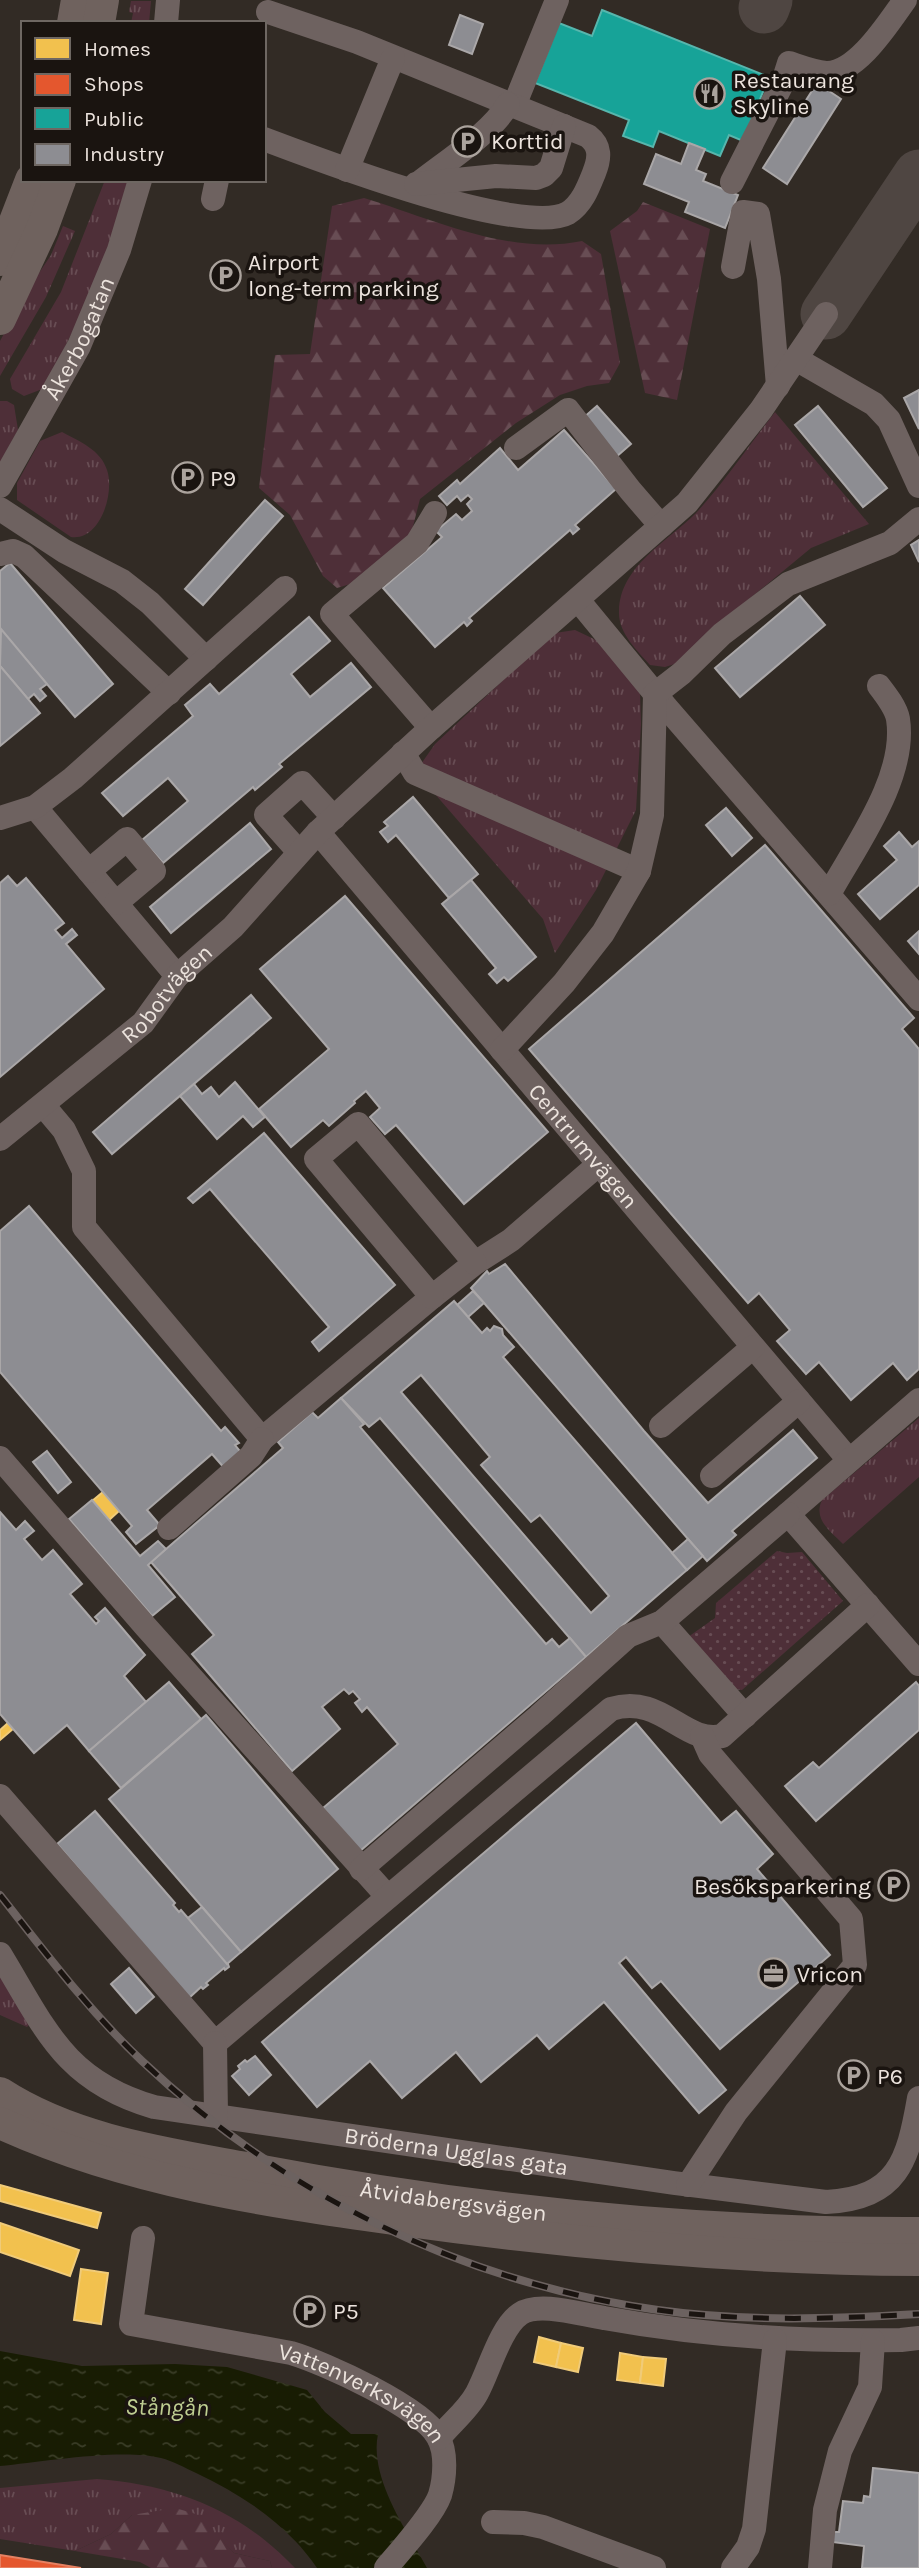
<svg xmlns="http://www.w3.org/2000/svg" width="919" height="2568" viewBox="0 0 919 2568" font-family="Karla,sans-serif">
<defs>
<pattern id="grass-tufts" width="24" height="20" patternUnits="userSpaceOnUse" patternTransform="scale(1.75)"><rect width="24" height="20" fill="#4e2f38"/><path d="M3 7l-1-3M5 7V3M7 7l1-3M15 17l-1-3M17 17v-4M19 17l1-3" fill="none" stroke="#684d54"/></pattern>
<pattern id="forest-firs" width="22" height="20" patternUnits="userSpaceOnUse" patternTransform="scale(1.75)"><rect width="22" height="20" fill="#4e2f38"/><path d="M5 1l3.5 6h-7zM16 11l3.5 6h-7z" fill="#684d54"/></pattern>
<pattern id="park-dots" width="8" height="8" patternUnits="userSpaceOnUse" patternTransform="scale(1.75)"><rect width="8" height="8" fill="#4e2f38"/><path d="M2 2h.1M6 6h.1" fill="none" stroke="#684d54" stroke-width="1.8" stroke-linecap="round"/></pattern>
<pattern id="water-ripples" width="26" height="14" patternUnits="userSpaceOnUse" patternTransform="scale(1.75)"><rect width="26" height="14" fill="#181c03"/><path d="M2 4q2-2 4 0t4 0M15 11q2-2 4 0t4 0" fill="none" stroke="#3a3d27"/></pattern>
</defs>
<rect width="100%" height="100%" fill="#322b25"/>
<!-- grass -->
<g fill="url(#grass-tufts)">
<polygon points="131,1 151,1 149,23 131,23 133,13 129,12"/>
<polygon points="105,180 128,180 108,248 83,310 45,388 24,396 12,389 10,379 61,292"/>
<polygon points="63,226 75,231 46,297 0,376 0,341 27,291 51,255"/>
<polygon points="0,401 7,401 14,405 18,430 0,463"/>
<path d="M775 412 869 524 811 548 737 609 678 663 665 667 650 665C637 650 618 633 619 611 620 566 667 542 696 513 724 483 749 445 775 412Z"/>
<path d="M62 432C79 441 101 450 107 470 115 493 100 541 71 537L17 500V483L40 441Z"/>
<polygon points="575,630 596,640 640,692 641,724 636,810 596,890 555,953 543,919 435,794 421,764 435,744 546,640 555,633"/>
<path d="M919 1418V1477L843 1544C830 1531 813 1519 822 1500Z"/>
<polygon points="0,1975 29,2025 27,2027 0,2015"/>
<path d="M97 2479C175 2485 240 2510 295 2568H272L270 2561 234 2553 216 2536 132 2515 111 2534 75 2551 0 2539V2488Z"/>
</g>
<!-- forest -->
<g fill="url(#forest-firs)">
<path d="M364 198C433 219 509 256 582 241L601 254 620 363 609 383 587 386 560 395 516 423 420 499 410 538 357 582 337 588 323 576 290 515 259 488 275 355 310 354 332 206Z"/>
<polygon points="643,202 710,229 677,400 645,393 610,231 637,211"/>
<polygon points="175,2508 196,2514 234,2553 270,2561 272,2568 151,2568 140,2562 75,2551 111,2534 132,2515"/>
</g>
<!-- park -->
<polygon fill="url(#park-dots)" points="777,1551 787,1553 802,1552 843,1601 742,1690 731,1689 688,1637 715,1618 716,1603"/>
<!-- water -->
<path fill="url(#water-ripples)" d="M0 2351 82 2366 175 2364 227 2367 307 2390 325 2412 351 2434H378C369 2478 407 2531 427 2568H317C287 2524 244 2496 196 2473 185 2468 173 2461 161 2458 121 2448 43 2462 0 2466Z"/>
<!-- homes -->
<g fill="#f2c14e" stroke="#f0cb79" stroke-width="2">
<polygon points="103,1492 119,1511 109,1520 92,1501"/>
<polygon points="8,1723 13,1729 0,1740 0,1730"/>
<polygon points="0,2185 101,2213 97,2228 0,2201"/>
<polygon points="0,2223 79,2250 70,2276 0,2252"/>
<polygon points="81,2269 108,2273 101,2324 74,2320"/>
<polygon points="539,2337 561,2343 556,2367 534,2362"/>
<polygon points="561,2343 583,2348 578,2372 556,2367"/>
<polygon points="620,2353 643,2357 640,2383 617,2380"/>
<polygon points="643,2357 666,2359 663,2386 640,2383"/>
</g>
<!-- shops -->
<polygon fill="#e4572e" stroke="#e68162" stroke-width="2" points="0,2555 81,2568 0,2568"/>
<!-- public -->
<polygon fill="#17a398" stroke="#57b6ad" stroke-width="2" points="602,10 769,77 743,141 729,135 720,156 659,131 653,147 623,136 629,120 535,83 559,23 592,36"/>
<!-- industry -->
<g fill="#8d8d92" stroke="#aaa7a8" stroke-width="2" fill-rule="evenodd">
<polygon points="460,15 483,24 472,54 449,45"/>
<polygon points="817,83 841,99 787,184 763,168"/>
<polygon points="689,143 705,149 696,170 706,174 703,181 738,195 725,228 685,212 689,202 644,184 656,154 681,164"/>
<polygon points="919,390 919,429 904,398"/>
<polygon points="597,406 631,444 616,457 583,418"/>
<polygon points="818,406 887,488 863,507 795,425"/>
<polygon points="564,430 616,489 575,525 579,529 573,534 570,530 469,618 472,621 467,626 464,622 435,647 383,588 442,537 436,531 456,514 462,520 472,511 467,504 472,499 468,495 461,501 457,496 447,505 439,496 457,480 460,484 500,448 518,470"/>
<polygon points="265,500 283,516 203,605 185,589"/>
<polygon points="919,540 919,562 911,545"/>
<polygon points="10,563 113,684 75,717 0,629 0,571"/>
<polygon points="800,596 825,625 740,697 715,668"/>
<polygon points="309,617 330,641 291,674 310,697 351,663 371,687 279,764 282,767 255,790 253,787 163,863 142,840 188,801 168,778 123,816 102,793 193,716 185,705 210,684 219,694"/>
<polygon points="1,629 47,684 40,689 46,696 40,701 34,694 28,699 0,666"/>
<polygon points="0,666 40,713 0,746"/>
<polygon points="413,797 478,874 449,898 396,835 388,842 380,832 388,826 384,822"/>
<polygon points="726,808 752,838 732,856 706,825"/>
<polygon points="250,823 271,849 171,933 150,907"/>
<polygon points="899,832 912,847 919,841 919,885 880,919 858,894 897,860 884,846"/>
<polygon points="765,845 914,1018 902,1029 919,1049 919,1369 907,1380 893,1363 851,1400 819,1362 806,1374 777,1341 790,1330 759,1293 748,1303 529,1049"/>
<polygon points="8,876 17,886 26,878 64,923 55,930 62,938 72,929 77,935 66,944 104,989 0,1077 0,883"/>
<polygon points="471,880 536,957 508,981 504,977 497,983 489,974 496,968 442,904"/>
<polygon points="345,896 548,1132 464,1204 396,1125 385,1134 370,1117 380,1108 366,1091 354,1101 355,1103 329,1126 323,1120 291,1147 259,1109 329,1049 260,969"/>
<polygon points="919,931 919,954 908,941"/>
<polygon points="251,995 271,1018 112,1154 93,1132"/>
<polygon points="235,1082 265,1117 253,1127 243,1116 217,1139 180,1096 194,1084 202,1094 211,1087 219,1097"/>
<polygon points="264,1133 395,1285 319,1351 312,1342 329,1327 210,1189 193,1203 188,1198"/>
<polygon points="29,1206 221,1431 225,1427 239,1443 235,1445 243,1455 226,1470 212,1454 147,1510 160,1525 136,1544 126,1532 132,1526 0,1372 0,1231"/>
<polygon points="505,1264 644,1431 708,1503 793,1430 817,1458 732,1531 736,1535 707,1561 471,1288 487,1271 489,1274"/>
<polygon points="473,1291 484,1303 468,1317 457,1305"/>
<path d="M454 1301 482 1333 487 1328 490 1331 494 1326 502 1329 503 1335 514 1347 503 1357 687 1570 586 1657 380 1418 369 1427 341 1398ZM421 1375 490 1457 481 1465 531 1522 540 1515 609 1596 591 1613 401 1392Z"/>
<polygon points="341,1398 364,1424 360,1427 546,1644 552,1639 559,1647 570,1638 586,1657 360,1851 323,1808 398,1744 367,1707 362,1712 355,1703 360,1699 353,1691 349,1694 344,1689 322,1707 340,1729 292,1771 192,1654 214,1635 151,1562 283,1448 278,1442 312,1412 318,1418"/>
<polygon points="47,1451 71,1482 58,1493 33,1462"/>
<polygon points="92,1500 140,1556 158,1541 166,1549 148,1565 175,1597 152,1616 69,1519"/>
<polygon points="0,1512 16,1530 25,1521 34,1531 24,1539 42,1560 53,1550 82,1584 70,1594 96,1624 99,1621 95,1617 105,1608 145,1655 124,1676 146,1702 89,1751 67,1725 34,1753 0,1714"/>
<polygon points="688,1539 703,1556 687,1570 672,1553"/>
<polygon points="169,1682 201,1719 121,1788 89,1751"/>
<polygon points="916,1682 919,1686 919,1730 816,1821 785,1786 813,1762 819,1768"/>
<polygon points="206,1715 338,1869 241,1952 109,1799"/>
<polygon points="636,1723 721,1823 736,1811 773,1854 757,1869 830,1955 720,2049 661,1981 652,1988 626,1957 619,1963 726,2090 699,2113 604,2002 549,2049 537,2035 481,2082 456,2052 402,2098 370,2061 317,2107 262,2042"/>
<polygon points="95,1811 175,1903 173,1905 179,1912 181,1910 228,1964 229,1967 225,1970 224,1968 206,1983 208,1985 203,1989 201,1987 189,1998 57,1844"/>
<polygon points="202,1907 241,1952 227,1964 188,1918"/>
<polygon points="129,1968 154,1997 136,2013 111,1984"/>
<polygon points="255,2056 271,2075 249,2095 232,2076 240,2069 238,2066 245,2060 247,2062"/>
<polygon points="873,2468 919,2473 919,2568 862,2568 864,2546 832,2542 833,2532 839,2532 843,2501 863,2503 864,2496 870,2497"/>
</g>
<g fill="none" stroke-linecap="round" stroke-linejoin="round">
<!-- taxiway -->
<g stroke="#4f4642" stroke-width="51">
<polyline points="764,8 767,0"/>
<polyline points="826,314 919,175"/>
</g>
<!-- minor -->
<g stroke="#6e6260" stroke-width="24">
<polyline points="166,23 168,0"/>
<polyline points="514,106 557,0"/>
<path d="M264 139C317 159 523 238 568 213 582 204 588 188 594 173 600 158 601 146 588 136L357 42 268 12"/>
<polyline points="347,170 393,58"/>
<path d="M732 182 783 82 789 63C801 67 814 72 826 73 857 74 889 22 905 0"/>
<path d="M419 183C444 163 493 132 508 104"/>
<polyline points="416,184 496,176 536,178 544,175 551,168 564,126"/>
<polyline points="213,199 217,180"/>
<polyline points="733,267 743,212 758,214 769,279 778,386"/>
<polyline points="796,359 874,404 889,420 919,486"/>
<polyline points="516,448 568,410 630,490 661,526"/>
<path id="s1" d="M0 486 79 346 119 250 140 180"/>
<polyline points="0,509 64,551 122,581 150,603 206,659"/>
<polyline points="0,554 13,551 24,556 169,693"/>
<polyline points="578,600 666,707 919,999"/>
<polyline points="431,728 332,614 417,543 435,513"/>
<polyline points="403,753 415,773 639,871"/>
<polyline points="35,807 177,976"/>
<polyline points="0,818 35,807 73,778 285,588"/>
<path id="s2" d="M318 832 849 1460"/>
<polyline points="299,852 266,815 302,783 334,818"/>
<polyline points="89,871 127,839 154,871 116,903"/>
<path d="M829 894C856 845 907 777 898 719 896 708 886 695 879 686"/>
<polyline points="502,1050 564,983 603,933 639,871 652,815 655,694 682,673 722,634 788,584 890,543 919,519"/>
<polyline points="43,1105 64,1130 84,1171 84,1227 262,1439 432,1297 475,1263 511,1240 599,1164"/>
<path id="s3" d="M0 1139 143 1023 177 976 233 927 318 832 431 728 687 503 761 410 826 314"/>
<polyline points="432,1297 316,1159 358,1124 475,1263"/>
<polyline points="919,1400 788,1514 919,1664"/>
<polyline points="661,1426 753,1347"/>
<polyline points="0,1458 146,1627 387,1896"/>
<polyline points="712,1476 799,1401"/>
<polyline points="169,1528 251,1456 262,1439"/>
<polyline points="662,1622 745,1716"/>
<path d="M0 1796 215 2043 611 1709C661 1693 684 1745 722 1736L868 1605"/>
<polyline points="361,1869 539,1716 628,1636 662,1622 788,1514"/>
<path id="s4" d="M0 1954C45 2028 64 2081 154 2107L674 2183 826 2202C898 2198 908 2161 919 2098"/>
<polyline points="215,2043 216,2115"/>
<polyline points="688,2185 736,2112 855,1965 851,1919 710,1754 702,1736"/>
<path id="s5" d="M143 2238 131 2324 291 2353C325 2363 423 2408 438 2437 447 2452 445 2478 440 2495 433 2515 401 2550 386 2568"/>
<path d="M439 2438C451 2423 468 2410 477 2393 489 2371 500 2328 520 2314 539 2301 582 2315 604 2318 703 2336 801 2342 901 2340L919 2338"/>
<polyline points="493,2522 524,2523 543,2527 654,2568"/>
<polyline points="733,2568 748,2547 754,2529 775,2340"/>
<polyline points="820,2568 825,2510 840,2451 870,2387 873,2341"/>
</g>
<!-- major -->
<g stroke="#6f625e" stroke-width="32">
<polyline points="73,23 77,0"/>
<polyline points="99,23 103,0"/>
<polyline points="0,260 31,180"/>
<polyline points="0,319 42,229 60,180"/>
<path id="s6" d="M0 2093C72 2140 164 2153 246 2168 467 2210 694 2234 919 2233"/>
<path d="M0 2123C127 2181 264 2201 401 2220 573 2244 745 2259 919 2260"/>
</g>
<defs>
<path id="rail" d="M0 1895C45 1952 89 2011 142 2061 284 2195 464 2283 658 2310 745 2322 832 2319 919 2314"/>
</defs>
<!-- rail casing -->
<use href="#rail" stroke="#6c6260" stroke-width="8"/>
<!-- rail -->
<use href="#rail" stroke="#1a1410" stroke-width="5" stroke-dasharray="16" stroke-linecap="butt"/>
</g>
<!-- icons -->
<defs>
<symbol id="restaurant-ring" viewBox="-11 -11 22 22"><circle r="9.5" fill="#1a1410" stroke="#aba39d" stroke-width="1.5"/><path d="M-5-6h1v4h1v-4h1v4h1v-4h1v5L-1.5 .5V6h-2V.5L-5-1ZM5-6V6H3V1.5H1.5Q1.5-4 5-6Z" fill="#aba39d"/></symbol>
<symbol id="parking-ring" viewBox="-11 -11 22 22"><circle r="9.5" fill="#1a1410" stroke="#aba39d" stroke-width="1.5"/><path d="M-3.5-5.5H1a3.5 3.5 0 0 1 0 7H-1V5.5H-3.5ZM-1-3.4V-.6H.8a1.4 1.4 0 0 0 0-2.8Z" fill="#aba39d"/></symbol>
<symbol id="office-ring" viewBox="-11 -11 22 22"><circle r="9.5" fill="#1a1410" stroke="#aba39d" stroke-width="1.5"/><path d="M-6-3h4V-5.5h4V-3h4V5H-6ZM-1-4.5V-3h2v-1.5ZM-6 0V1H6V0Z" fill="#aba39d"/></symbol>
</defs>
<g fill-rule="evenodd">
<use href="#restaurant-ring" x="692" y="76" width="35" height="35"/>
<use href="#parking-ring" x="450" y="124" width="35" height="35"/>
<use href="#parking-ring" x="208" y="258" width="35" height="35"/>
<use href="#parking-ring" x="170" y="460" width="35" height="35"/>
<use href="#parking-ring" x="876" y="1868" width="35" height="35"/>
<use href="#office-ring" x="756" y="1956" width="35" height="35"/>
<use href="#parking-ring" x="836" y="2058" width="35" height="35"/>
<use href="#parking-ring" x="292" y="2294" width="35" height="35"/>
</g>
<g text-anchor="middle" stroke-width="7" stroke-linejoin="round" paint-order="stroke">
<!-- poi labels -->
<g font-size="23" fill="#ece3dd" stroke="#1a1410" text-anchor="start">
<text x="733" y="88">Restaurang<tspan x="733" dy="26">Skyline</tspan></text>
<text x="491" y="149">Korttid</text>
<text x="248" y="270">Airport<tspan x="248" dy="26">long-term parking</tspan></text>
<text x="210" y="486">P9</text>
<text x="871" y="1894" text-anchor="end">Besöksparkering</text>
<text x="797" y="1982">Vricon</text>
<text x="877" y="2084">P6</text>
<text x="333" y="2319">P5</text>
</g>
<!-- street labels -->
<g font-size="23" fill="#ece3dd" stroke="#1a1410">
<text dy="8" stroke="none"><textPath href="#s1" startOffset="168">Åkerbogatan</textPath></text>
<text dy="8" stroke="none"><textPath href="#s3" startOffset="222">Robotvägen</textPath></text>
<text dy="8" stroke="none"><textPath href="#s2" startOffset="411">Centrumvägen</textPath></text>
<text dy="8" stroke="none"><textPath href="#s4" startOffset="530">Bröderna Ugglas gata</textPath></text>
<text dy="8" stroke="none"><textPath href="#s6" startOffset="469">Åtvidabergsvägen</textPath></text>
<text dy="8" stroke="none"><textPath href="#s5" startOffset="331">Vattenverksvägen</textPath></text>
</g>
<!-- water labels -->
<g font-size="24" font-style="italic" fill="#bfce92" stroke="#1a1410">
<text transform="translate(167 2407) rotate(1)" y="8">Stångån</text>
</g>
</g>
<!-- legend -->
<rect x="21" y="21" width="245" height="161" fill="#1a1410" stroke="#6e6762" stroke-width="2"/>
<rect x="35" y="38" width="35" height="21" fill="#f2c14e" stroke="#6e6762" stroke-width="2"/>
<text x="84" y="56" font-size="21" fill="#ece3dd">Homes</text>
<rect x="35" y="74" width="35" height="21" fill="#e4572e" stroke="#6e6762" stroke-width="2"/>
<text x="84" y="91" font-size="21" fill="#ece3dd">Shops</text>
<rect x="35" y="108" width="35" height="21" fill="#17a398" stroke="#6e6762" stroke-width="2"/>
<text x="84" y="126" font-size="21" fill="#ece3dd">Public</text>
<rect x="35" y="144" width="35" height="21" fill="#8d8d92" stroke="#6e6762" stroke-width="2"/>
<text x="84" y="161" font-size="21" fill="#ece3dd">Industry</text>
</svg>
